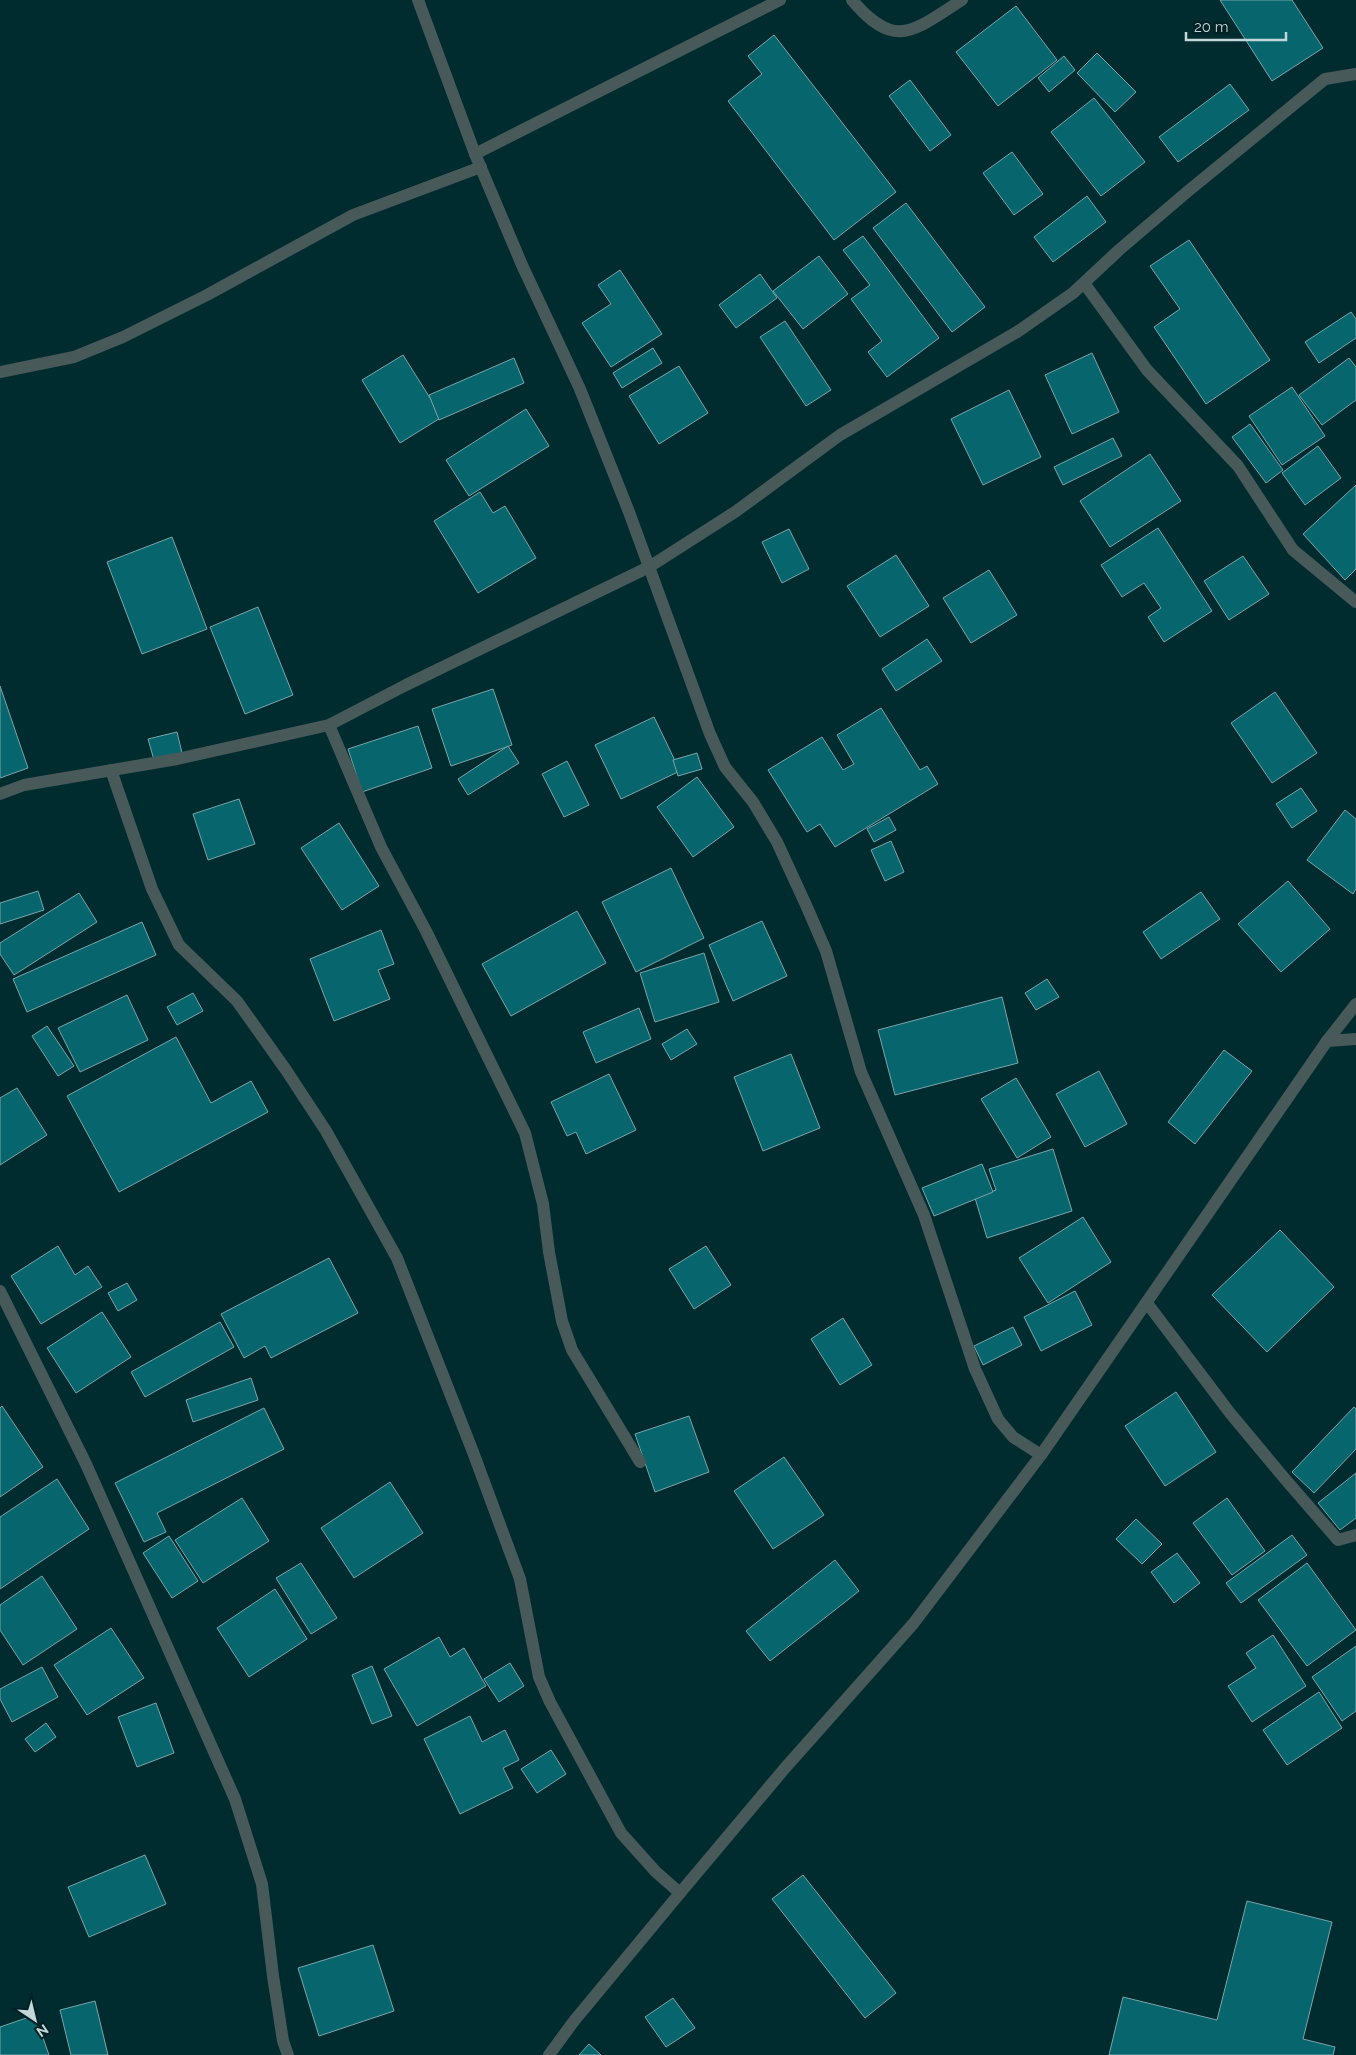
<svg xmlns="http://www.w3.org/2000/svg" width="1356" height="2055" viewBox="0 0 1356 2055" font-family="Raleway,sans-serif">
<rect width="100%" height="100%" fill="#002c30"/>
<!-- building -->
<g fill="#07656d" stroke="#7ba5a9">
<polygon points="1220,0 1292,0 1323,48 1272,81"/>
<polygon points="1016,6 1057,60 998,106 956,52"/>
<polygon points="774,35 896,192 834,240 728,101 762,74 748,56"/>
<polygon points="1097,53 1136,92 1115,112 1077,73"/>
<polygon points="1064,56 1075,70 1049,92 1038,78"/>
<polygon points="910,80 951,135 930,151 889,96"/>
<polygon points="1230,84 1249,110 1178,162 1159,137"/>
<polygon points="1094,98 1145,162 1101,196 1051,132"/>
<polygon points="1012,152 1043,194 1014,215 983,173"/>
<polygon points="1087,196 1106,222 1053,262 1034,237"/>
<polygon points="906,203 985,307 952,332 873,228"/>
<polygon points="863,236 939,338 887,377 868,352 882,341 851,299 870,285 843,250"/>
<polygon points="1189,240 1270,360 1206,404 1154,327 1180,309 1150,266"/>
<polygon points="819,256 848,294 803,329 773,291"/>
<polygon points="620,270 662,334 611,367 582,323 611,304 598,285"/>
<polygon points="760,274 777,298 736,328 719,305"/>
<polygon points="1351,312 1356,319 1356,338 1319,363 1305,342"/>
<polygon points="785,321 831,390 806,406 760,337"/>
<polygon points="653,348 662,363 622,388 613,373"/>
<polygon points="1092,353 1119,412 1072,434 1045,375"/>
<polygon points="403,355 442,417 400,443 362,380"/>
<polygon points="514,358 524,383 439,420 429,395"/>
<polygon points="1349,358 1356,367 1356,400 1322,425 1299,395"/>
<polygon points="679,366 708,413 659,444 629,396"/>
<polygon points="1292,387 1325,436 1282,465 1249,416"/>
<polygon points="1009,390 1041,457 983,485 951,419"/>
<polygon points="526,409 549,446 469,496 446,460"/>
<polygon points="1250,424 1283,470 1266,483 1232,437"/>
<polygon points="1113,438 1122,456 1063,485 1054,467"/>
<polygon points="1318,446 1341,478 1305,505 1282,473"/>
<polygon points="1150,454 1181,501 1110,547 1080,501"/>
<polygon points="1356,485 1356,569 1345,580 1303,534"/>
<polygon points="480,492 493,513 505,506 536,558 478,593 434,521"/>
<polygon points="1158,528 1212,611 1164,642 1148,617 1161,608 1144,583 1122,597 1101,565"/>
<polygon points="789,529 809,569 782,583 762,542"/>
<polygon points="172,537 207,629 142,654 107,562"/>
<polygon points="896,555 929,606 880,637 847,586"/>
<polygon points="1243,556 1269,594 1229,620 1204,581"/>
<polygon points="989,570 1017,615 971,643 943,598"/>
<polygon points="258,607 293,695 245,714 210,627"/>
<polygon points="927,639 942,661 896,691 882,669"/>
<polygon points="0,686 28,768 0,778"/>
<polygon points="493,689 512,745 451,766 432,709"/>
<polygon points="1275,692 1317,753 1272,783 1231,723"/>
<polygon points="881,708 920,770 927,766 938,784 835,847 820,824 807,832 768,770 822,737 843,770 854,764 837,735"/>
<polygon points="654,717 680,771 621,799 595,745"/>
<polygon points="418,726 432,768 362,792 348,749"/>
<polygon points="177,732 182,753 154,760 148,739"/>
<polygon points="508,746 519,763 468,795 458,779"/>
<polygon points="697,753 702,769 678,776 673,760"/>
<polygon points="567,761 589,805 564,817 542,774"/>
<polygon points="697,777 734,827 693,857 657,807"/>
<polygon points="1301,788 1317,811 1292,828 1276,804"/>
<polygon points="239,799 255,844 208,860 193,814"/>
<polygon points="1345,810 1356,819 1356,889 1353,894 1307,860"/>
<polygon points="889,817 896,830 874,842 867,829"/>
<polygon points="339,823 379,886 342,910 301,848"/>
<polygon points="891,841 904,872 885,881 871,850"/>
<polygon points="671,868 704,938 636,972 602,902"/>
<polygon points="1288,881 1330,929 1281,972 1238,924"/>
<polygon points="38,891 44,910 0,924 0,903"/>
<polygon points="1201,892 1220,919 1161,959 1143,932"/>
<polygon points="79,893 97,922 14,975 0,954 0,943"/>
<polygon points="577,911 606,963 511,1016 482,964"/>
<polygon points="762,921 787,976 733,1001 709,945"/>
<polygon points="142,922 156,955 27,1012 13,979"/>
<polygon points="381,930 394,964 378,970 390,999 334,1021 310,959"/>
<polygon points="704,953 719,1002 655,1022 640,973"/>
<polygon points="1047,979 1059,997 1036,1010 1025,993"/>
<polygon points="193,993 203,1011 177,1025 167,1007"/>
<polygon points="127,995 148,1040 80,1072 58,1028"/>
<polygon points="1002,997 1018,1063 895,1095 878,1030"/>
<polygon points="639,1008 651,1039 596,1063 583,1032"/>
<polygon points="47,1026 74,1066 58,1076 32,1036"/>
<polygon points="687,1029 697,1044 671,1060 662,1044"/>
<polygon points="176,1037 211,1103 251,1081 268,1112 119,1192 67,1096"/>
<polygon points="1224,1050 1252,1071 1195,1144 1168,1122"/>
<polygon points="791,1054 820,1128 763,1151 734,1077"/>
<polygon points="1099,1071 1127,1124 1085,1147 1056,1094"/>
<polygon points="609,1074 636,1130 586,1154 576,1132 567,1136 551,1102"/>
<polygon points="1016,1078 1051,1137 1017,1158 981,1099"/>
<polygon points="17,1088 47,1135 0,1165 0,1098"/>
<polygon points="1053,1149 1072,1211 987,1238 975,1198 996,1190 989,1169"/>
<polygon points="982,1164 993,1192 934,1216 922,1188"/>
<polygon points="1083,1217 1111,1262 1048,1303 1019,1258"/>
<polygon points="1280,1230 1334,1287 1267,1352 1212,1295"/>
<polygon points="58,1246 75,1275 88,1266 102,1287 41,1324 11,1276"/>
<polygon points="706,1246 731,1285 694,1309 669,1269"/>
<polygon points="329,1258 358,1313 271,1358 265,1346 244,1358 221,1314"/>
<polygon points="127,1283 137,1300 118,1311 108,1293"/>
<polygon points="1075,1291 1092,1325 1041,1351 1024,1317"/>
<polygon points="102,1312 131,1357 76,1393 47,1348"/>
<polygon points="843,1318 872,1365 840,1385 811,1339"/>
<polygon points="220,1322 234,1347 145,1397 131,1372"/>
<polygon points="1013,1327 1022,1345 983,1365 974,1346"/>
<polygon points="251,1378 258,1400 193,1422 186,1400"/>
<polygon points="1176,1392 1216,1452 1165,1486 1125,1426"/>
<polygon points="2,1406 43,1467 0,1497 0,1408"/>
<polygon points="1354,1407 1356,1409 1356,1449 1314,1493 1292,1472"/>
<polygon points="264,1408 284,1449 157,1513 166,1532 144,1542 115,1483"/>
<polygon points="689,1416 709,1472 655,1492 635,1434"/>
<polygon points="784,1457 824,1515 773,1549 734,1491"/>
<polygon points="1356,1473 1356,1518 1340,1530 1318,1503"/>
<polygon points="57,1479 89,1529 0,1589 0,1517"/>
<polygon points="390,1482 423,1533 354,1578 321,1528"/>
<polygon points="242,1498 269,1541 203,1583 175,1540"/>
<polygon points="1227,1498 1265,1551 1232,1575 1193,1523"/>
<polygon points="1136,1519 1162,1544 1142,1564 1116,1539"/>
<polygon points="1292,1535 1307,1555 1241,1603 1226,1583"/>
<polygon points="169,1536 198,1581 172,1598 143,1553"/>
<polygon points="1177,1553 1200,1583 1174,1603 1151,1572"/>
<polygon points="835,1560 859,1591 770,1661 746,1631"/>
<polygon points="301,1563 337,1618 311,1634 276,1578"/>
<polygon points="1307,1563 1356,1630 1307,1666 1258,1600"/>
<polygon points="42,1576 77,1629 23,1665 0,1630 0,1605"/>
<polygon points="275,1589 307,1639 249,1677 217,1628"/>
<polygon points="111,1628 144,1678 87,1715 54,1665"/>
<polygon points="1273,1635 1306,1686 1252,1722 1228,1686 1256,1668 1246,1653"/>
<polygon points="439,1637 450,1657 464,1648 486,1686 417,1726 384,1669"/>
<polygon points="1356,1646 1356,1711 1342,1721 1312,1677"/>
<polygon points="510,1663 524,1686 499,1702 484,1679"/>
<polygon points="372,1666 392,1716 372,1724 352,1675"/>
<polygon points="42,1667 58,1697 12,1722 0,1699 0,1689"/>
<polygon points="1319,1692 1342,1728 1287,1765 1263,1730"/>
<polygon points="156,1703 174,1753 137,1767 118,1717"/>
<polygon points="470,1716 482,1742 505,1730 519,1760 503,1768 513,1788 460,1814 424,1739"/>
<polygon points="46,1723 56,1737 35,1752 25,1739"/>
<polygon points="551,1750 566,1774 537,1793 521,1769"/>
<polygon points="145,1855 166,1904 89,1937 68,1887"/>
<polygon points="803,1875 896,1993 865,2018 772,1899"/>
<polygon points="1247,1901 1332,1922 1303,2039 1335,2047 1333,2055 1109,2055 1123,1997 1217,2020"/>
<polygon points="373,1945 394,2011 319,2036 298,1968"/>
<polygon points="673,1998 695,2028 666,2047 645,2017"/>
<polygon points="95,2001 108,2055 71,2055 60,2010"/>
<polygon points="35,2015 49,2055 0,2055 0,2027"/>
<polygon points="589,2044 601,2055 579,2055"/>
</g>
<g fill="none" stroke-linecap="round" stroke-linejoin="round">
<!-- minor -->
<g stroke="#48595a" stroke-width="12">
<polyline points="418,0 475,154 522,265 580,389 629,512 710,734 725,767 753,802 777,842 806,905 826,951 861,1072 924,1215 975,1369 998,1419 1013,1437 1041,1455"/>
<path d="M852 0C896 52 914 30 962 0"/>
<polyline points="475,154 780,0"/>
<polyline points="1084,283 1147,370 1238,466 1293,550 1356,602"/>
<polyline points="0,372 74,357 123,337 207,295 353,215 481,167"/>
<polyline points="329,725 381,847 426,931 525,1133 543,1204 549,1252 562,1321 572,1350 640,1462"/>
<polyline points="111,770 152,889 179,945 237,1001 286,1070 326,1131 397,1258 473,1452 520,1579 539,1677 550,1702 621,1833 656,1872 680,1893"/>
<polyline points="0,794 24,785 177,759 329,725 406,685 649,567 735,512 840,435 1017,332 1073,293 1119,250 1187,192 1325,79 1356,74"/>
<polyline points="1327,1041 1356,1039"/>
<polyline points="0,1291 86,1464 235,1799 262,1884 273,1976 283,2041 288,2055"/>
<polyline points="1147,1303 1230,1413 1285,1479 1338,1540 1356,1535"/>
<polyline points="549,2055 574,2021 680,1893 785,1768 913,1624 1041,1455 1327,1041 1356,1004"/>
</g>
</g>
<!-- north arrow -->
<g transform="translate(35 2020) rotate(145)" stroke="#022124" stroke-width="4" paint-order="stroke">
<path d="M0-4L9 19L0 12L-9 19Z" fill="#c2d7d9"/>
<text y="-8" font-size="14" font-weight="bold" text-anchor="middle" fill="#c2d7d9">N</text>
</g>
<!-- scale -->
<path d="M1186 32v8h100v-8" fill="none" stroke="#c2d7d9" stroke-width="2.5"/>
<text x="1194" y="32" font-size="15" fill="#c2d7d9" stroke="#022124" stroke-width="4" paint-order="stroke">20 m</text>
</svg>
